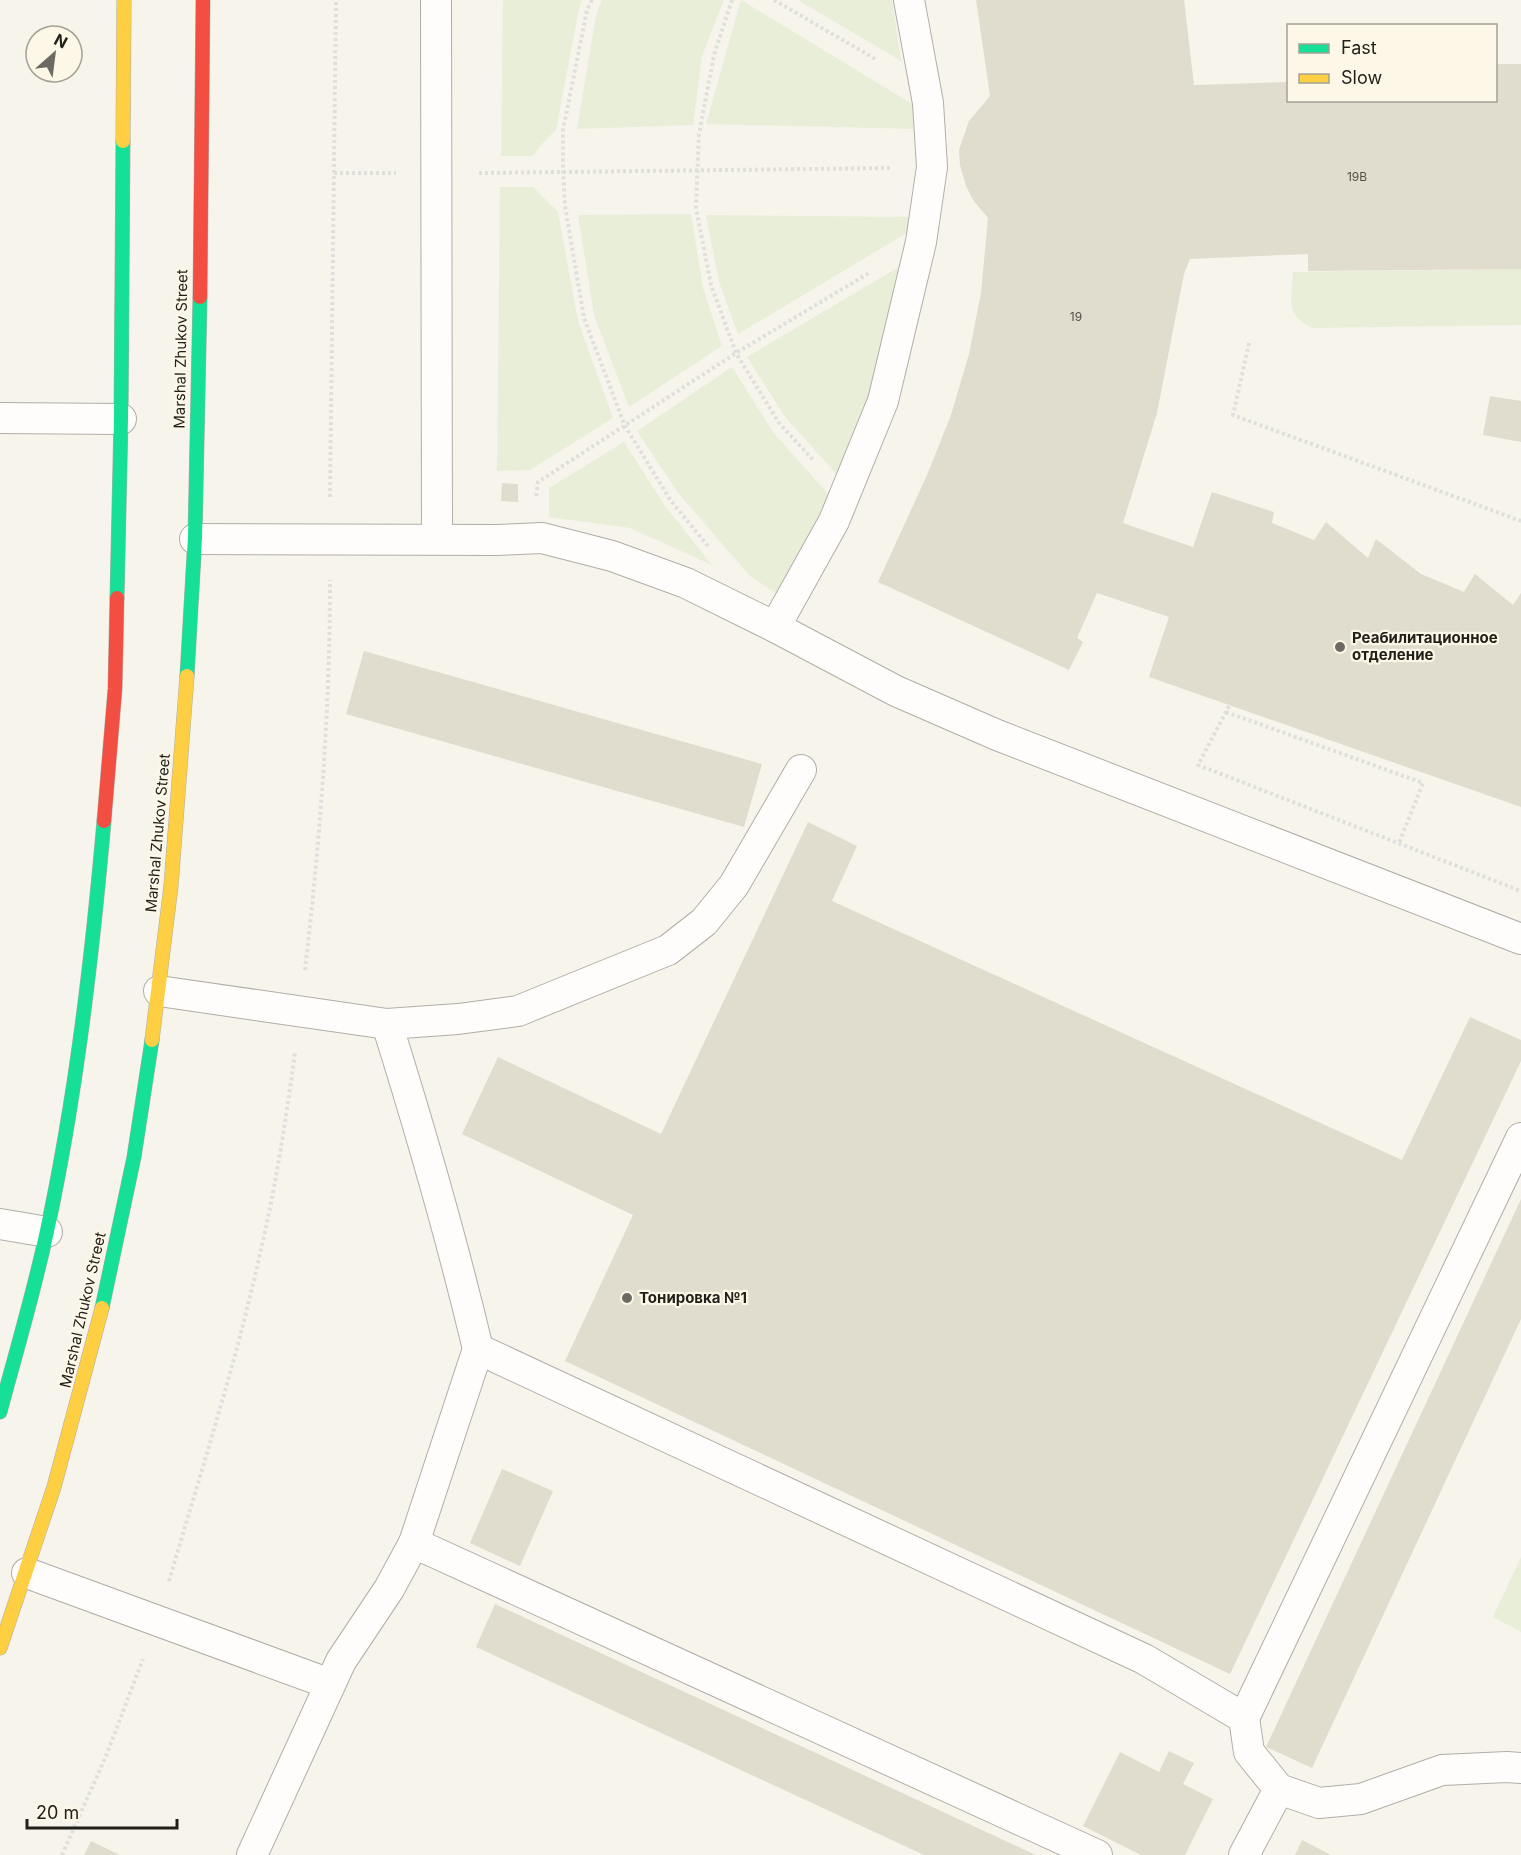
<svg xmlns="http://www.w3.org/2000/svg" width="1521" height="1855" viewBox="0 0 1521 1855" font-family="Inter,sans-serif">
<rect width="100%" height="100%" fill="#f7f4ec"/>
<!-- green -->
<g fill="#e9eed8">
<polygon points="503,0 582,0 579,9 556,130 542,144 533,156 501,156"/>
<polygon points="602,0 724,0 702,56 693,125 577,129 596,16"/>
<polygon points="741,0 914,105 913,129 706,124"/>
<polygon points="798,0 892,0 901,61"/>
<polygon points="500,187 533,187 558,212 578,321 613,418 530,470 497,471"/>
<polygon points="691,214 703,288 722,346 629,407 594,315 578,215"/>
<polygon points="706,215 912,217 910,231 738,334 719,282"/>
<polygon points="909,261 872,400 841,479 785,417 747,357"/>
<path d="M1521 269V325L1312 328C1284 314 1292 300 1293 272Z"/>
<polygon points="732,367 773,432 830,496 777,594 750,576 679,494 637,431"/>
<polygon points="624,442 665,506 712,565 630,528 549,517 549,488"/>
<polygon points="1521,1557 1521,1632 1493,1617"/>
</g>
<!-- building -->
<g fill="#e0dcce">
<polygon points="976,0 1184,0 1194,85 1288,82 1288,100 1496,100 1496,64 1521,64 1521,269 1308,271 1308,254 1190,259 1184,274 1157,413 1123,523 1193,547 1212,492 1274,512 1272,523 1314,540 1326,522 1368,558 1376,539 1421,574 1464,592 1475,574 1513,605 1521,593 1521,807 1149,677 1169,617 1097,593 1077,638 1083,642 1069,670 878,582 927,475 951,415 969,354 981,293 988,218 973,200 966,186 960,165 959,150 969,121 990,96"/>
<polygon points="1490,396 1521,401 1521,442 1483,435"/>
<polygon points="502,483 518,484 518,502 501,501"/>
<polygon points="364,651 762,764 744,827 346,714"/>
<polygon points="808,822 857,846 832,901 1402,1160 1470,1017 1521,1040 1521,1061 1230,1674 565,1361 633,1215 462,1134 498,1057 661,1134"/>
<polygon points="1521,1199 1521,1319 1312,1768 1266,1747"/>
<polygon points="502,1469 553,1491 520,1566 470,1543"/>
<polygon points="495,1604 1036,1855 924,1855 476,1647"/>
<polygon points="1169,1751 1194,1763 1183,1784 1213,1799 1185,1855 1141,1855 1083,1826 1120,1752 1159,1772"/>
<polygon points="1302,1840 1331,1855 1295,1855"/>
<polygon points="91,1841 120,1855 84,1855"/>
</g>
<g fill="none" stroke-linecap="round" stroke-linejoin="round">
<defs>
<g id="lane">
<polyline points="436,0 437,539"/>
<polyline points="0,418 121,419"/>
<polyline points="195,539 496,540 542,538 612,556 686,583 775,627 896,691 997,735 1521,939"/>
<polyline points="775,627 834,521 883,401 921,242 932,167 928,103 909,0"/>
<path d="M159 991 387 1024C421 1132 452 1240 478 1349L1144 1659 1244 1718 1249 1752 1279 1789 1319 1803 1361 1799 1442 1770 1507 1767 1521 1768"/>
<polyline points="387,1024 458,1019 518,1011 668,950 704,922 734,885 801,770"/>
<polyline points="0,1224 47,1232"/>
<polyline points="478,1349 414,1543 1097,1855"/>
<polyline points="27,1573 330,1684"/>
<polyline points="1244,1718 1521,1138"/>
<polyline points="252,1855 341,1661 389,1589 414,1543"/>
<polyline points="1244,1855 1279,1789"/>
</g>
<g id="fast">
<polyline points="117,598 121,419 123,141"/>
<polyline points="187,676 195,537 200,297"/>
<polyline points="102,1308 134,1157 152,1040"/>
<path d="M0 1412C16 1352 34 1292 47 1231 76 1096 92 958 104 821"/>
</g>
<g id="slow">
<polyline points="123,141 124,0"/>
<polyline points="152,1040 171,886 187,676"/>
<polyline points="0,1648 54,1487 102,1308"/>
</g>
<g id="jam">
<polyline points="200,297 203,0"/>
<polyline points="104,821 115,689 117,598"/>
</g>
</defs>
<!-- lane casing -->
<use href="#lane" stroke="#b1aea8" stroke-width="32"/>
<!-- fast casing -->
<use href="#fast" stroke="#b1aea8" stroke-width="15"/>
<!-- slow casing -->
<use href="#slow" stroke="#b1aea8" stroke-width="15"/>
<!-- jam casing -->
<use href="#jam" stroke="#b1aea8" stroke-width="15"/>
<!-- path -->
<g stroke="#dfdfdc" stroke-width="4" stroke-dasharray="3 3" stroke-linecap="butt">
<polyline points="592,0 587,10 563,130 563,171 565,206 584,318 625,426 671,501 708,546"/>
<polyline points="732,0 714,55 699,134 696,208 711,285 736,353 779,423 814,461"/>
<polyline points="774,0 877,60"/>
<polyline points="334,173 396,173"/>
<polyline points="479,173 891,168"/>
<polyline points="1249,343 1233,415 1521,521"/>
<polyline points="536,496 538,482 736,353 869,273"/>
<polyline points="330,497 336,0"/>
<polyline points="1229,706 1198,765 1521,891"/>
<polyline points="1226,712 1423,783 1399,843"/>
<path d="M305 970C320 840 330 711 330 580"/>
<path d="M169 1581C200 1474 235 1367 259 1258 275 1190 286 1121 295 1052"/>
<polyline points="62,1855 106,1756 143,1659"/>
</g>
<!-- lane -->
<use href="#lane" stroke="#fefdfc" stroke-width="30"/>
<!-- fast -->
<use href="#fast" stroke="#16e098" stroke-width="14"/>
<!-- slow -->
<use href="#slow" stroke="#ffcf43" stroke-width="14"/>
<!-- jam -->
<use href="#jam" stroke="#f24e42" stroke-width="14"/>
</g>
<!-- markers -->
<g fill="#6c6a63" stroke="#fcf7e7" stroke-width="2">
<circle cx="1340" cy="647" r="6"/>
<circle cx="627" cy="1298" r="6"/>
</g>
<g text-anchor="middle" stroke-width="4.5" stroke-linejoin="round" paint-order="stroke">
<!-- number labels -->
<g font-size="12" fill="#535048">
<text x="1357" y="181">19В</text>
<text x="1076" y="321">19</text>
</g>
<!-- street labels -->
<g font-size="15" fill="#211f19" stroke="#fcf7e7">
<text transform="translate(181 349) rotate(-89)" y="5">Marshal Zhukov Street</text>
<text transform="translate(158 833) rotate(-85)" y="5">Marshal Zhukov Street</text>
<text transform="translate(83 1310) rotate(-77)" y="5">Marshal Zhukov Street</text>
</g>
<!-- poi labels -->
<g font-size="15" font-weight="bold" fill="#211f19" stroke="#fcf7e7" text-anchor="start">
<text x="1352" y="643">Реабилитационное<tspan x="1352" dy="17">отделение</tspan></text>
<text x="639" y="1303">Тонировка №1</text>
</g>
</g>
<!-- legend -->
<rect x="1287" y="24" width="210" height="78" fill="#fcf7e7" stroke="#a4a195" stroke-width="1.5"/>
<rect x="1299" y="44" width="30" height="9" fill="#16e098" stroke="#a4a195" stroke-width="1.5"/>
<text x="1341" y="54" font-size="18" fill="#211f19">Fast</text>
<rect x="1299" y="74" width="30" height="9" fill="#ffcf43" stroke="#a4a195" stroke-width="1.5"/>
<text x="1341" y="84" font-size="18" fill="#211f19">Slow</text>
<!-- north arrow -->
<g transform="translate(54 54) rotate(28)"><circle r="28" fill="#fcf7e7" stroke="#a4a195" stroke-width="1.5"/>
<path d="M0-4.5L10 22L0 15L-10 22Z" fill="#6c6a63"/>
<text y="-9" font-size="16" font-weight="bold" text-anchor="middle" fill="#211f19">N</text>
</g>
<!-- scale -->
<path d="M27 1819v9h150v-9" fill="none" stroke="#211f19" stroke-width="3"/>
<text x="36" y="1819" font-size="18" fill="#211f19" stroke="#fcf7e7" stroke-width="4.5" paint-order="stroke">20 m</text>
</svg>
